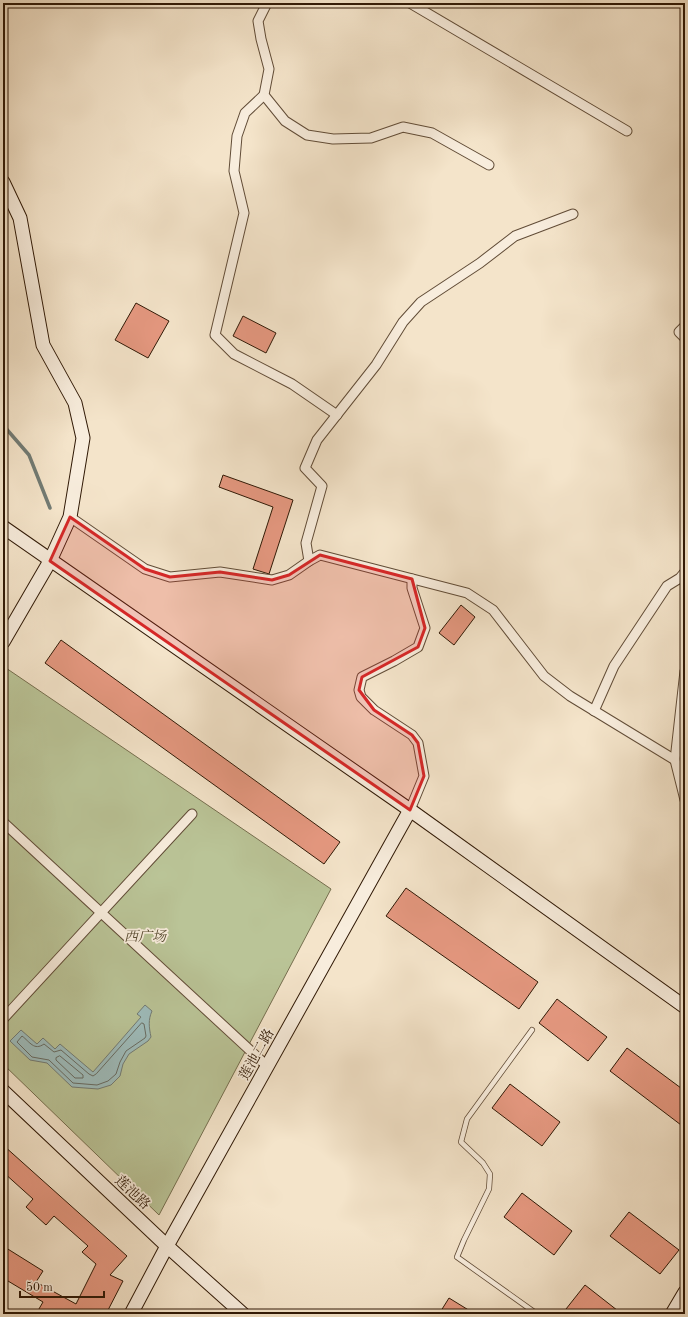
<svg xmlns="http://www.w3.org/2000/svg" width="688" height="1317" viewBox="0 0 688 1317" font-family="'Old Standard TT','Noto Serif SC',serif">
<rect width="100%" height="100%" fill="#f4e4ca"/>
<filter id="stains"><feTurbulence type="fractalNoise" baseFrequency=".005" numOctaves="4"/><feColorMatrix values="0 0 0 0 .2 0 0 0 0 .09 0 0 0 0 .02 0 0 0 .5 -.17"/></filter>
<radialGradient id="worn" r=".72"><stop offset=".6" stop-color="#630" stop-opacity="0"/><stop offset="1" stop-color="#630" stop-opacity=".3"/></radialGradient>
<!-- green -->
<polygon fill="#bac497" stroke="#756e4e" points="3,666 331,889 159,1215 3,1064"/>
<!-- water -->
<path fill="#9ebdbd" stroke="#727b74" d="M145 1005 152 1011C148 1020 149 1027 151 1037L148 1041 129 1054 123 1064 120 1076 111 1085 98 1089 72 1087 47 1063 30 1060 10 1041 21 1030 37 1044 43 1038 55 1049 60 1044 93 1072 141 1017 137 1014Z"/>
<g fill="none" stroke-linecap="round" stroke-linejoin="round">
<!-- shore -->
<g stroke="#676b62" stroke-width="1">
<path d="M142 1023 144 1024 146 1036 145 1038 126 1051 120 1062 116 1074 108 1081 97 1085 73 1083 49 1060 32 1057 17 1042 22 1036C30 1042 34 1051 44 1044L54 1052 61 1050 89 1074 93 1076 96 1074Z"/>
<polygon points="60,1056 83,1075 83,1078 75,1078 56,1060 56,1058"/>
</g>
<!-- stream -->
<polyline stroke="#727b74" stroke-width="3.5" points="3,425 29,455 50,508"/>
</g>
<!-- building -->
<g fill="#e59880" stroke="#301906">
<polygon points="136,303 169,321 148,358 115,340"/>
<polygon points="243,316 276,333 266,353 233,336"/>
<polygon points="223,475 293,500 269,574 253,569 273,507 219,487"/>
<polygon points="461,605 475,617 454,645 439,633"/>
<polygon points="61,640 340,842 324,864 45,663"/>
<polygon points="406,888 538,982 519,1009 386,916"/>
<polygon points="557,999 607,1037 588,1061 539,1023"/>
<polygon points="627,1048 685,1091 685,1128 610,1071"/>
<polygon points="510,1084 560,1122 542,1146 492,1108"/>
<polygon points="3,1145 127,1256 110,1275 123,1281 106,1314 36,1314 43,1302 3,1278 3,1246 43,1271 36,1282 76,1304 96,1264 82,1252 88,1246 54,1216 46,1225 26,1207 33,1199 3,1172"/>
<polygon points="522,1193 572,1231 554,1255 504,1217"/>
<polygon points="629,1212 679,1250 660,1274 610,1236"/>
<polygon points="585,1285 622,1314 573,1314 566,1309"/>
<polygon points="449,1298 475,1314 439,1314"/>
</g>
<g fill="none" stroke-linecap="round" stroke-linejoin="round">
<defs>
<polyline id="lane" points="532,1030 467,1119 461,1142 483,1163 490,1174 489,1189 464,1240 457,1257 537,1314"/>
<g id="street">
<polyline points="267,3 258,21 261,39 269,69 264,95 285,121 307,135 333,139 371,138 403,127 432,133 489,165"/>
<polyline points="410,3 627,131"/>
<polyline points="264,95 245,113 237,136 234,171 244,213 215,335 234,354 292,384 337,415"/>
<polyline points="685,326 679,332 685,338"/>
<polyline points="70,517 145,569 170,577 220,572 272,580 289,575 309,561 320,555 467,593 493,610 544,676 570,696 675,760"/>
<polyline points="309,561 306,543 322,486 305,468 317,440 376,365 403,322 421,302 480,263 515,236 573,214"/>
<polyline points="685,671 675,760 685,800"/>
<polyline points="594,711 614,666 667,586 680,578 685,572"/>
<polyline points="410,810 424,776 418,743 412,735 374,710 361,697 359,690 362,677 394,661 418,647 425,628 412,588 412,579"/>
<polyline points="3,822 267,1066"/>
<polyline points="3,1019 192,814"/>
</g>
<g id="secondary">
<polyline points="3,182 20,218 43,345 75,403 83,438 70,517 50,561 3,642"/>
<polyline points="3,527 410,810 685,1007"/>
<polyline points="3,1091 167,1246 243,1314"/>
<polyline points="131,1314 167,1246 410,810"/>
<polyline points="672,1314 685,1292"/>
</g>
</defs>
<!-- lane casing -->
<use href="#lane" stroke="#614c37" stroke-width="6"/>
<!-- street casing -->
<use href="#street" stroke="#614c37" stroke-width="11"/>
<!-- secondary casing -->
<use href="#secondary" stroke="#301906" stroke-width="15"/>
<!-- lane -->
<use href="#lane" stroke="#f8eddd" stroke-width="4.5"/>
<!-- street -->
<use href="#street" stroke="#f8eddd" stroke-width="9"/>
<!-- secondary -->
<use href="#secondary" stroke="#f8eddd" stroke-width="13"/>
</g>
<!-- marked area -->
<path fill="#d62828" fill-opacity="0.2" stroke="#d62828" stroke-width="3" stroke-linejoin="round" d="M70 517 145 569 170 577 220 572 272 580 289 575 320 555 412 579 425 628 418 647 362 677 359 690 374 710 412 735 418 743 424 776 410 810 50 561Z"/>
<g text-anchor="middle" stroke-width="3.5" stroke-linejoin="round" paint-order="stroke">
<!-- park labels -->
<g font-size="14" font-style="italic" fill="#594c32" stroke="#f8eddd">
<text x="145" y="941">西广场</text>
</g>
<!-- street labels -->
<g font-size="14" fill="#301906" stroke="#f8eddd">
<text transform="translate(256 1054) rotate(-61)" y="5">莲池二路</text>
<text transform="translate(133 1192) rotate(43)" y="5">莲池路</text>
</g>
</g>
<!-- margin -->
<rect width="688" height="1317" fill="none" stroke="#f4e4ca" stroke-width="16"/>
<rect x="4" y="4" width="680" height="1309" fill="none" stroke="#301906" stroke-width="2"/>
<rect x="8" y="8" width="672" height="1301" fill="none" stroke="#301906"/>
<!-- scale -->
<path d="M20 1291v6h84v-6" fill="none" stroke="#301906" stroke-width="2"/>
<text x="26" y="1291" font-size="12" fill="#301906" stroke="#f8eddd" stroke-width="3" paint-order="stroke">50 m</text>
<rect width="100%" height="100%" filter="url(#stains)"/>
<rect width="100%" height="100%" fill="url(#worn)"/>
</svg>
